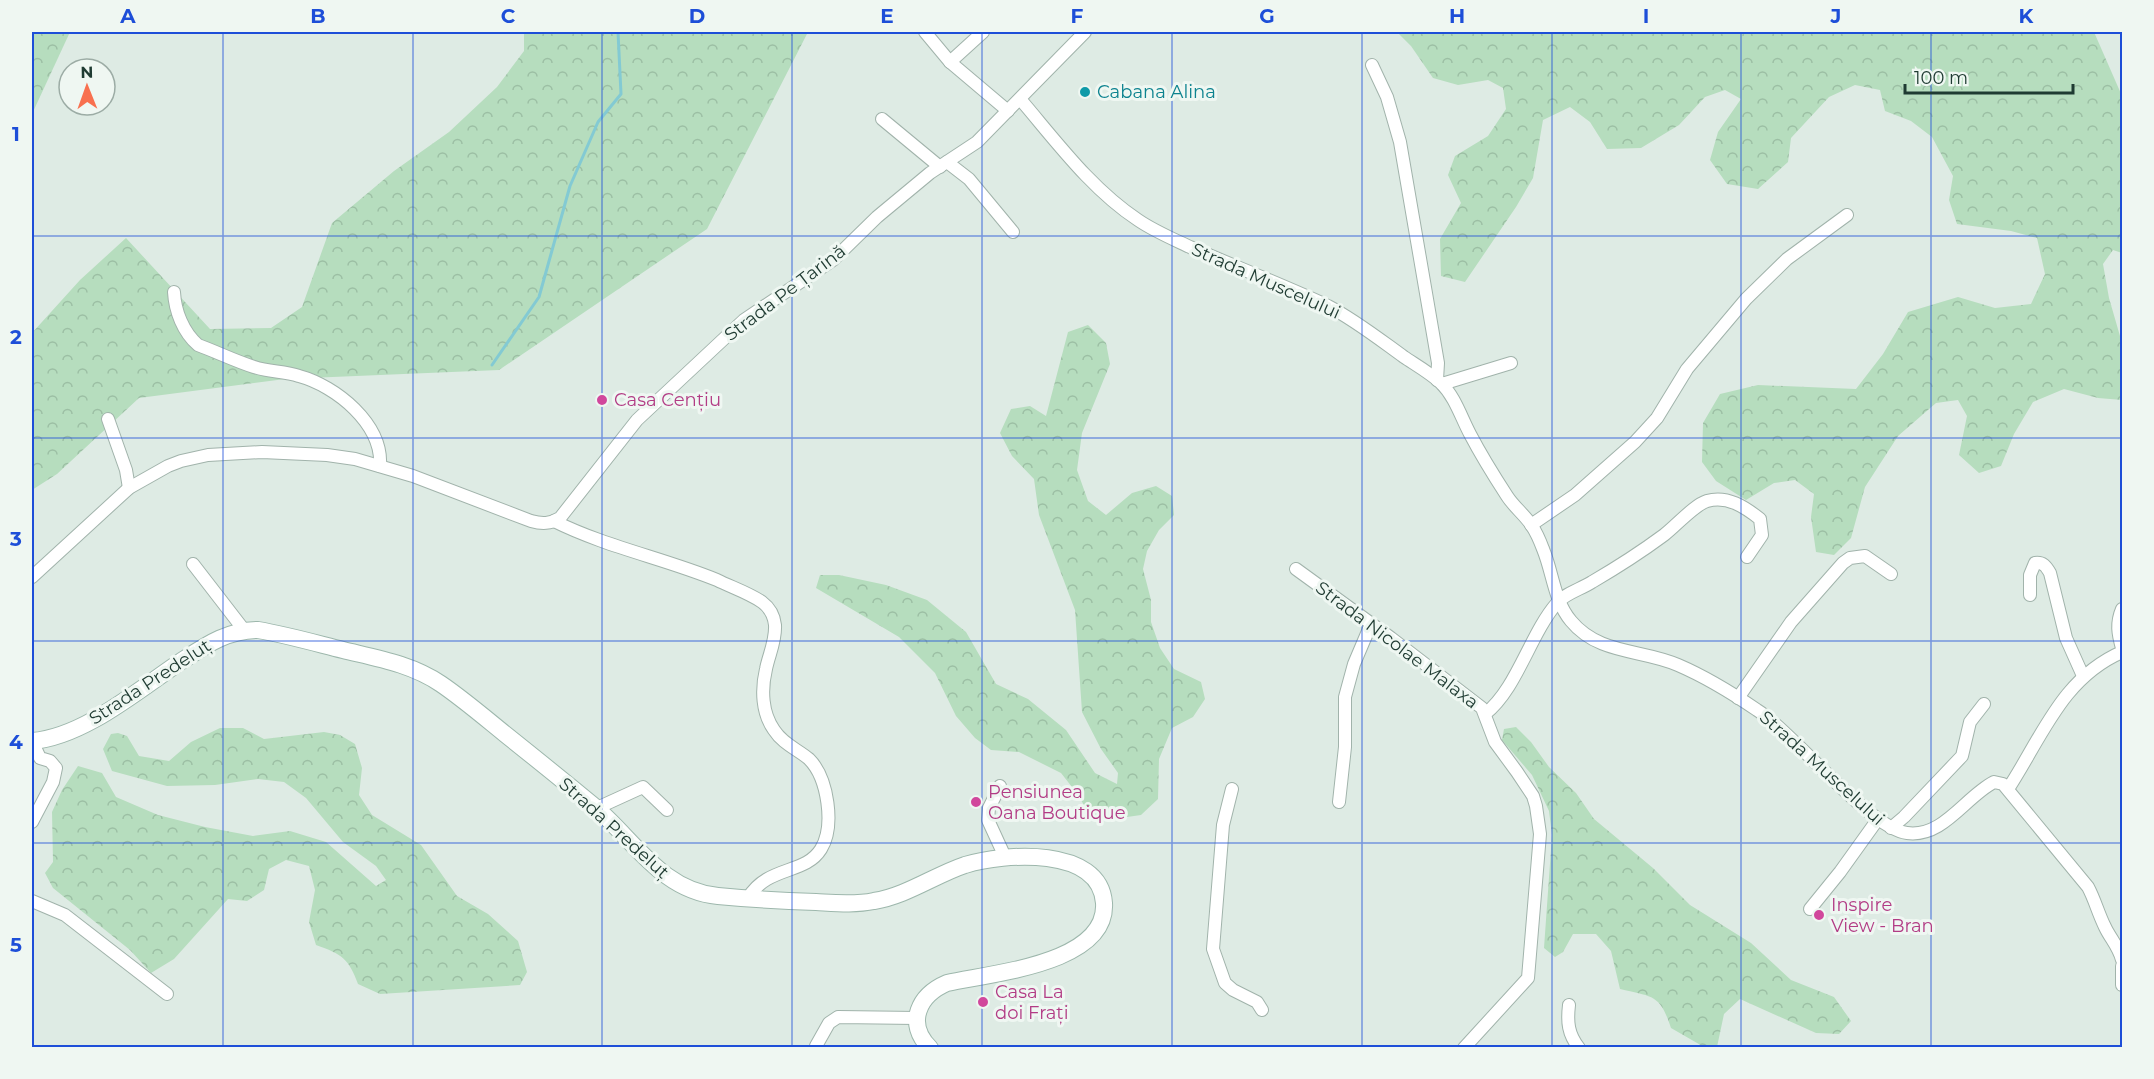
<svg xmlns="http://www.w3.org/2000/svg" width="2154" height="1079" viewBox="0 0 2154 1079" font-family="Montserrat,sans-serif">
<defs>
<pattern id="forest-crowns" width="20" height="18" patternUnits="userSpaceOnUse" patternTransform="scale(1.5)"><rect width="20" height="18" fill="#b6ddbe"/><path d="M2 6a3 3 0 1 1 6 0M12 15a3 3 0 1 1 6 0" fill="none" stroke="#9cbfa4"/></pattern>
</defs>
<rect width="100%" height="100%" fill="#deebe4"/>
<!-- forest -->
<g fill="url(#forest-crowns)">
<polygon points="32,32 70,32 32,114"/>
<polygon points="524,32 808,32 707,229 499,370 285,379 139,398 57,474 32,490 32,333 80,280 126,238 210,329 271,328 302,307 332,223 394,171 449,132 497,87 524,51"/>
<polygon points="1397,32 1612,32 1613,33 1625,32 1880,32 1919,34 1924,32 2094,32 2122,96 2122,253 2113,250 2103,264 2109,298 2122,343 2122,400 2098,398 2064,389 2033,402 2014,434 2001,466 1979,473 1959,455 1967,416 1958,400 1936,403 1898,436 1865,487 1851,538 1834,555 1816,552 1811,517 1814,494 1795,480 1774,483 1746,500 1716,481 1702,462 1703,423 1720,394 1758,385 1856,389 1883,354 1908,312 1958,297 1995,308 2031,304 2045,274 2037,238 2011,231 1957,224 1949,200 1953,176 1932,137 1911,121 1885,111 1880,90 1855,85 1829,97 1791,138 1788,162 1758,189 1727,184 1710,160 1718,132 1741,99 1725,90 1705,97 1679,125 1641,148 1607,149 1590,122 1570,107 1543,120 1533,178 1516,207 1465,282 1441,276 1440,239 1461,203 1448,175 1455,156 1488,136 1506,109 1503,88 1488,80 1458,85 1433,78 1411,46"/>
<polygon points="1088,325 1106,343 1110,364 1082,433 1077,470 1088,501 1106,515 1132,493 1156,486 1172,496 1174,515 1159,530 1147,551 1143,569 1151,600 1151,622 1160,648 1174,669 1201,682 1205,699 1193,717 1172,728 1159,759 1158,799 1141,815 1113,819 1090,817 1079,796 1061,773 1019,752 991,750 975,738 956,716 935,673 899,637 816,588 820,575 839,575 886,585 927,600 966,632 996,684 1028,699 1066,730 1095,773 1117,784 1118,773 1101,749 1082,712 1075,610 1039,515 1034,479 1012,456 1000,433 1011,409 1030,406 1046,416 1068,332"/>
<path d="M1516 727 1531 742 1549 767 1576 793 1594 819 1653 868 1690 905 1751 943 1791 980 1834 997 1851 1021 1839 1034 1816 1033 1740 999 1724 1014 1717 1047H1704L1671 1028C1660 994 1653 997 1620 989L1611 951 1596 934H1573L1563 952 1555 957 1544 948 1552 835 1549 811 1532 775 1502 740 1504 729Z"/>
<path d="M220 728H243L264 739 324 732 340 735 355 744 362 768 359 795 372 815 421 845 457 896 488 914 518 941 527 972 520 985 380 994 358 984C349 959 342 954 316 945L309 922 315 890 309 866 286 860 269 869 264 890 247 901 228 899 174 959 151 973 130 950 53 888 45 873 53 862 52 812 62 790 78 766 102 773 116 797 158 815 205 827 253 836 290 831 326 842 376 886 386 880 376 866 343 842 306 798 284 782 258 779 215 785 167 786 112 771 103 749 111 734 118 733 127 736 139 756 169 761 191 742Z"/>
</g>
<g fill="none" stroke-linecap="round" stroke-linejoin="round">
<!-- stream -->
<polyline stroke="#83cad3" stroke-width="3" points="492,365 539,297 570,186 598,122 621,94 618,32"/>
<defs>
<g id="minor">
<polyline points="925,32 950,62 1008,111"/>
<polyline points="950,62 983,32"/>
<polyline points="1372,65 1387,97 1400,142 1438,363 1437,380"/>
<path d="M1020 99C1056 141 1091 189 1138 220 1154 231 1173 239 1190 247 1236 267 1283 285 1328 306 1355 320 1379 339 1404 357 1416 365 1430 373 1441 383 1455 397 1461 417 1470 434 1481 455 1494 476 1507 496 1514 507 1525 515 1532 526 1536 532 1540 541 1543 549 1553 573 1554 601 1571 621 1599 655 1642 649 1678 665 1706 677 1732 693 1757 710 1795 734 1870 829 1907 833 1943 838 1965 797 1994 782L2003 784 2088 887C2095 900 2098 913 2105 927 2110 938 2119 947 2122 960"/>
<polyline points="882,119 940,167"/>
<polyline points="947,162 969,179 1013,232"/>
<path d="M174 292C175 311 183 332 198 345 217 352 235 361 254 367 269 372 284 371 299 376 336 386 383 424 380 466"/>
<polyline points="1442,384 1511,363"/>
<polyline points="108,419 126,470 129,488"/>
<path d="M554 521C606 547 663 558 717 580 731 587 749 593 762 602 770 608 774 615 775 625 776 641 769 654 766 669 761 690 762 713 774 730 783 744 797 749 809 759 828 778 835 826 821 849 805 875 768 865 748 898"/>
<polyline points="1531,525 1575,495 1635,442 1657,418 1687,369 1746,299 1787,259 1847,215"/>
<polyline points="193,564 244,630"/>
<polyline points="1296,569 1391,638 1482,708 1495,742 1517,772 1533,796 1536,806 1540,834 1528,978 1464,1048"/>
<path d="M32 577 129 488 168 466 181 461 208 455 262 452 327 455 355 459 413 476 531 521C542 524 550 524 560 518L637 420 744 320 833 260 877 217 930 173 977 142 1085 32"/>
<path d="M2030 595V575L2035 563C2043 562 2046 566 2050 573L2066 638 2083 676"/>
<path d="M2122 609C2116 623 2118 634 2122 648"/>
<polyline points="1738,698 1791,622 1843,563 1850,558 1865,556 1891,574"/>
<path d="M1485 714C1517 689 1530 634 1557 603 1564 594 1581 589 1592 582 1616 568 1641 552 1664 535 1676 526 1694 505 1707 501 1727 495 1745 507 1760 519L1762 535 1747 557"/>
<polyline points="1000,786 989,808 988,820 1005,857"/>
<polyline points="1232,789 1223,825 1213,949 1225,983 1233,990 1257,1002 1262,1010"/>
<path d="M2008 789C2042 737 2062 678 2122 652"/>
<polyline points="1339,802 1345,747 1345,697 1354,664 1371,624"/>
<polyline points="597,808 643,787 667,810"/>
<polyline points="32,822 53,782 56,768 50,761 40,758 32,741"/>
<polyline points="1891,828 1904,817 1962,756 1970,722 1984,704"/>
<polyline points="32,901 65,915 167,994"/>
<polyline points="1810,909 1840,872 1878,819"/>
<polyline points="2122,966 2122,985"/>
<path d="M1569 1005C1567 1022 1568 1034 1579 1048"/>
<polyline points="816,1046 829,1023 838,1017 917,1018"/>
</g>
<path id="secondary" d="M32 741C83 737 137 691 180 662 205 646 227 630 258 630 287 635 315 643 343 650 376 658 412 664 441 684 463 699 484 717 505 734 535 758 565 782 595 807 634 840 662 891 718 896 751 899 784 901 816 902 835 903 855 905 874 901 906 896 935 875 965 865 1004 853 1100 846 1104 903 1108 964 991 973 947 983 919 995 905 1023 930 1048"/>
</defs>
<!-- minor casing -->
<use href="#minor" stroke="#a1b3ab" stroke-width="14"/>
<!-- secondary casing -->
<use href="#secondary" stroke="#9db7ac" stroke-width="18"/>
<!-- minor -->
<use href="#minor" stroke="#fff" stroke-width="12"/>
<!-- secondary -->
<use href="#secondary" stroke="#fff" stroke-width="16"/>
</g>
<!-- grid -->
<path fill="none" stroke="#1d4ed8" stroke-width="1.5" stroke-opacity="0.55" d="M223 32V1048M413 32V1048M602 32V1048M792 32V1048M982 32V1048M1172 32V1048M1362 32V1048M1552 32V1048M1741 32V1048M1931 32V1048M32 236H2122M32 438H2122M32 641H2122M32 843H2122"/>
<!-- markers -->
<circle fill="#0f9aa8" stroke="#eff7f2" stroke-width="2" cx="1085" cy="92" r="6"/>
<g fill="#d1479c" stroke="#eff7f2" stroke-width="2">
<circle cx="602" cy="400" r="6"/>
<circle cx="976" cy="802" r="6"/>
<circle cx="1819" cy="915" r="6"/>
<circle cx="983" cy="1002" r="6"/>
</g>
<g text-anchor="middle" stroke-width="6" stroke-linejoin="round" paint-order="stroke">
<!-- culture labels -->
<g font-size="18" fill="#0d838f" stroke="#eff7f2" text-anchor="start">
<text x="1097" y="98">Cabana Alina</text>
</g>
<!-- street labels -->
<g font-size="18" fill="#1f3b32" stroke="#eff7f2">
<text transform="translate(1266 281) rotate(24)" y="6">Strada Muscelului</text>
<text transform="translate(785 293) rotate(-37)" y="6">Strada Pe Țarină</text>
<text transform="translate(1397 645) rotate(37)" y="6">Strada Nicolae Malaxa</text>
<text transform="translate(150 682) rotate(-33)" y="6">Strada Predeluț</text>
<text transform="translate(1822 768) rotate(42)" y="6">Strada Muscelului</text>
<text transform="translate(614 828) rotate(42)" y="6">Strada Predeluț</text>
</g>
<!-- hotel labels -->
<g font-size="18" fill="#b23c85" stroke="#eff7f2" text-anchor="start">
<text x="614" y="406">Casa Cențiu</text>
<text x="988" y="798">Pensiunea<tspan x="988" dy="21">Oana Boutique</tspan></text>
<text x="1831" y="911">Inspire<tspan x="1831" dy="21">View - Bran</tspan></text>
<text x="995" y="998">Casa La<tspan x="995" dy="21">doi Frați</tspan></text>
</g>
</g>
<!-- border -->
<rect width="2154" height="1079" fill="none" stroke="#eff7f2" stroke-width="66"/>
<!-- north arrow -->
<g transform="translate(87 87) rotate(359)"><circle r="28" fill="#eff7f2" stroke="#9caca5" stroke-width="1.5"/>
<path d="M0-4.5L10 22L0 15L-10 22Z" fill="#f8704f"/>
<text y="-9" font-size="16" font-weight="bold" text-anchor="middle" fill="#1f3b32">N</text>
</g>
<!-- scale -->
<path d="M1905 84v9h168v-9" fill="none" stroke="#1f3b32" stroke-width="3"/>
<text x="1914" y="84" font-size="18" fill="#1f3b32" stroke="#eff7f2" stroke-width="4.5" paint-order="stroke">100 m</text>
<rect x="33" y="33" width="2088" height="1013" fill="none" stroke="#1d4ed8" stroke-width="2"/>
<g font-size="20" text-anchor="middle" font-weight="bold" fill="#1d4ed8">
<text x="128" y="23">A</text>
<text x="318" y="23">B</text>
<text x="508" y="23">C</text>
<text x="697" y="23">D</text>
<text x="887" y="23">E</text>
<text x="1077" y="23">F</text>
<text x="1267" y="23">G</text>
<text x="1457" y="23">H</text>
<text x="1646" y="23">I</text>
<text x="1836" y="23">J</text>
<text x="2026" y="23">K</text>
<text x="16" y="141">1</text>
<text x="16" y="344">2</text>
<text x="16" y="546">3</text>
<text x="16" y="749">4</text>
<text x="16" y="952">5</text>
</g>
</svg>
